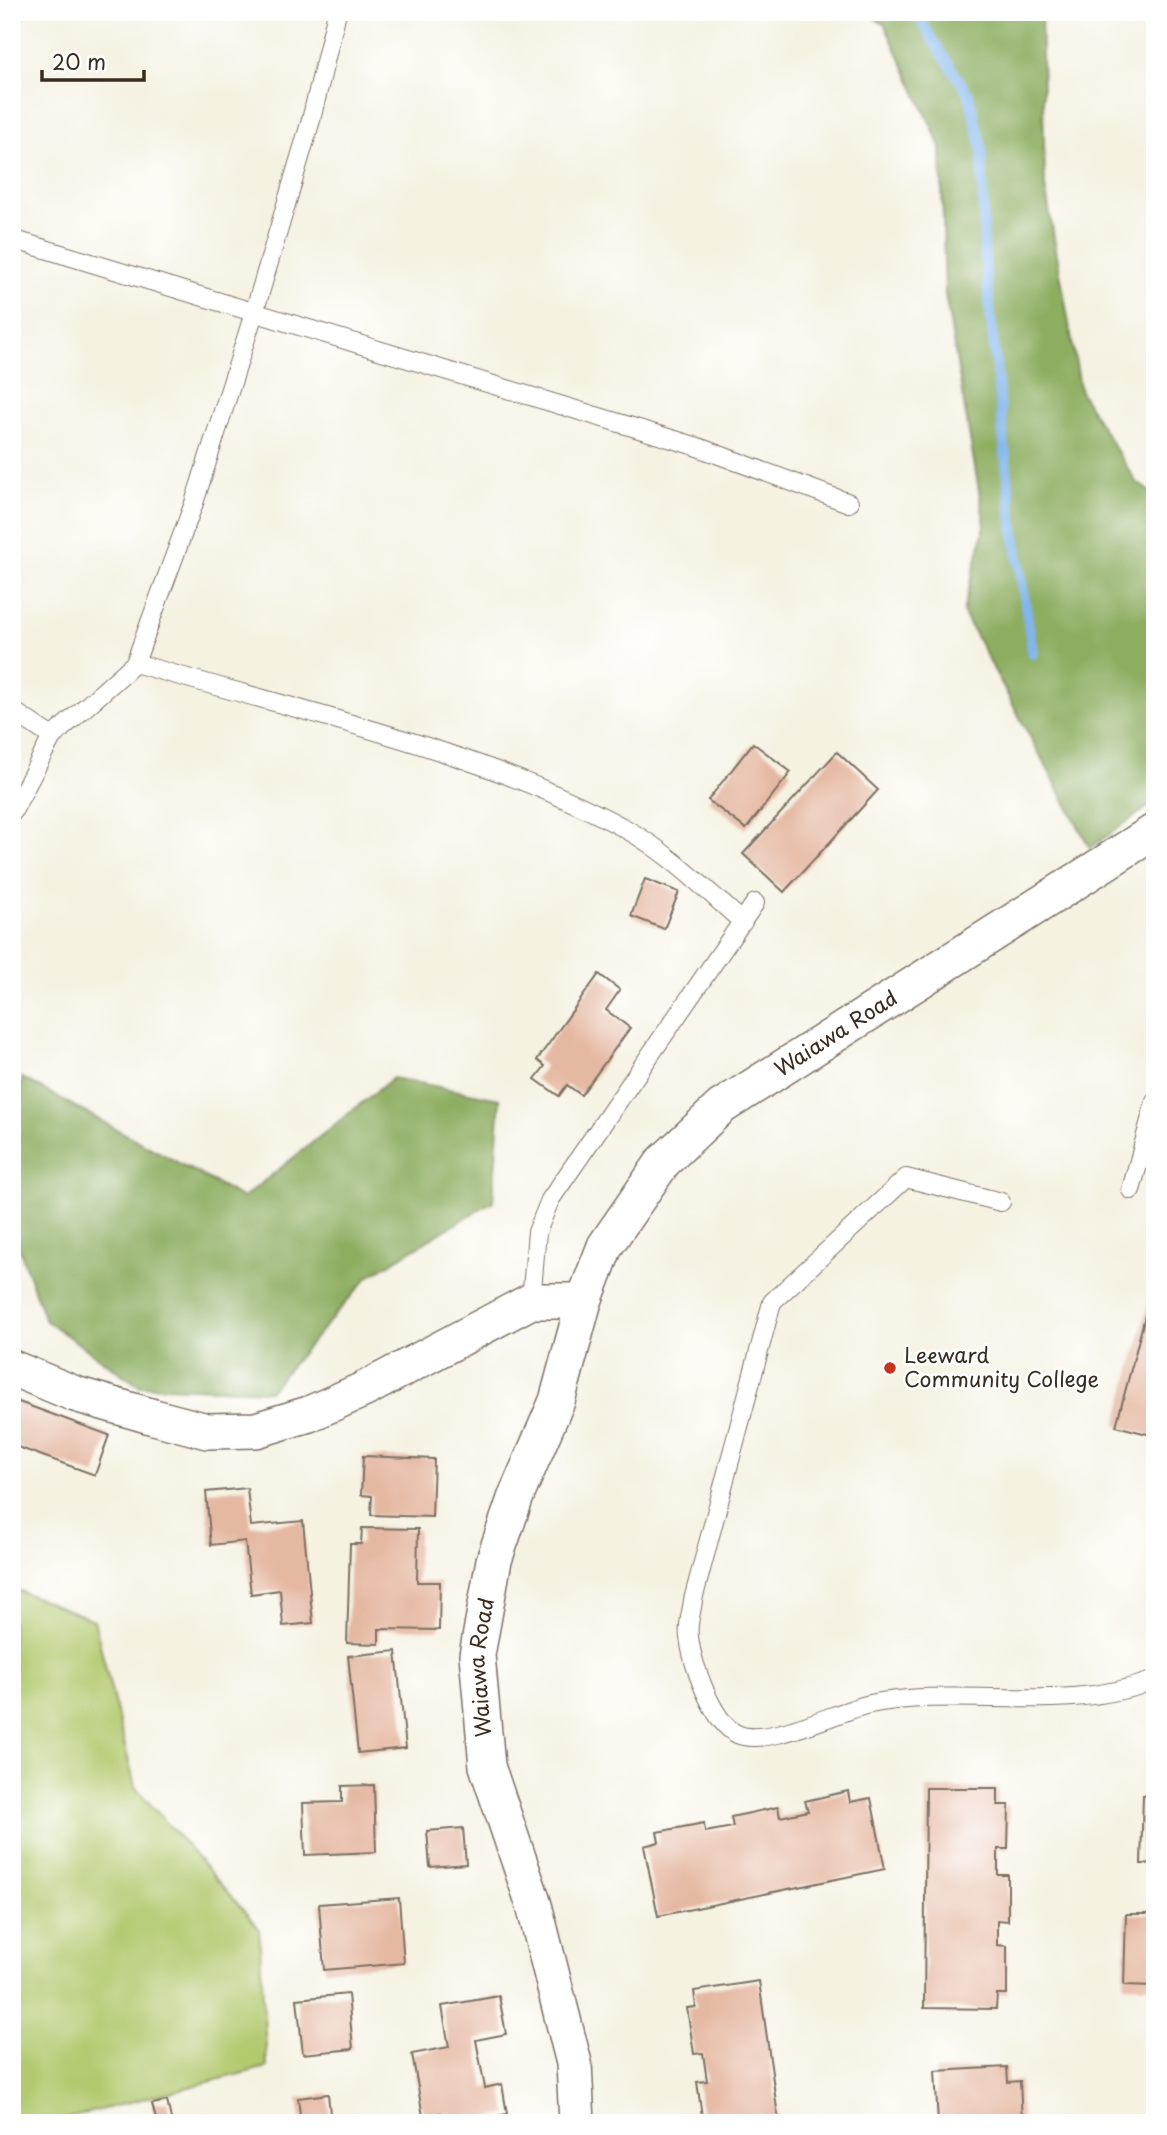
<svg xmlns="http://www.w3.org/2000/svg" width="1167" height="2135" viewBox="0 0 1167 2135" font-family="'Playpen Sans',sans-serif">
<rect width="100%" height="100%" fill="#fff"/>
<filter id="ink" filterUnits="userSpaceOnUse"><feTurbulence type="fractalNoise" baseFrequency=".0143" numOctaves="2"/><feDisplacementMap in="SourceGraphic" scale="14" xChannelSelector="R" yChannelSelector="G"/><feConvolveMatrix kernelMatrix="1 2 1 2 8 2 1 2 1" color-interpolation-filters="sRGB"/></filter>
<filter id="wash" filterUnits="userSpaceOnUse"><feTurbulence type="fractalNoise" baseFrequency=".00686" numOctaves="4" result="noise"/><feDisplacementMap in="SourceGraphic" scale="28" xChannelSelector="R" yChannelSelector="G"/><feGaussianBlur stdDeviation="1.57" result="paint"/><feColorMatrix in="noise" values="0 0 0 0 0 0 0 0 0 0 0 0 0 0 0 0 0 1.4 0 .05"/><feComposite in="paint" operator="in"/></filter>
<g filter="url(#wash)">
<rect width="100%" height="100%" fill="#f5f2e2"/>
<!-- green -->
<polygon fill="#b2c96e" stroke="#767a46" stroke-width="2" points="12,1588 94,1620 135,1787 259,1928 267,2067 49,2123 12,2123"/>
<!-- forest -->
<g fill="#8dad61" stroke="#646c40" stroke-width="2">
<polygon points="865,12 1041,12 1045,186 1081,393 1136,482 1155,495 1155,802 1090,848 963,612 985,525 945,294 941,147 885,25"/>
<polygon points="22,1078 243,1198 393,1078 500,1099 493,1201 368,1277 269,1391 139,1386 45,1320 12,1229 12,1152"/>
</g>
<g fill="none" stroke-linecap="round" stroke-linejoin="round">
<!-- stream -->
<polyline stroke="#81b6ef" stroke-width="10" points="915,12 969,95 982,148 984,253 1012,517 1033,654"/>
</g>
<g id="blocks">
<!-- building -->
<g fill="#e5b8a1">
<polygon points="753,743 791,772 746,829 708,800"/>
<polygon points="837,752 878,790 784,892 743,854"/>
<polygon points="645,879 679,892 664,929 631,916"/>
<polygon points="599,974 620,990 606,1010 630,1028 581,1095 567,1085 559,1096 535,1079 545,1066 537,1060"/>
<polygon points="1154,1282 1155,1282 1155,1436 1116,1426"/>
<polygon points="16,1401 109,1435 95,1475 12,1445 12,1410"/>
<polygon points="363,1456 434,1459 432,1517 371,1515 372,1496 361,1495"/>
<polygon points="247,1488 251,1526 303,1521 313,1623 283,1626 280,1590 251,1594 245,1541 211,1545 206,1492"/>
<polygon points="362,1528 418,1529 417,1582 440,1582 439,1630 379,1629 379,1644 347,1643 350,1544 361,1544"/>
<polygon points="396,1651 406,1748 358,1753 348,1656"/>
<polygon points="374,1785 376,1852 305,1855 303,1803 342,1802 342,1786"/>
<polygon points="926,1788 998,1788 998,1805 1009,1805 1008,1849 998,1849 998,1875 1008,1875 1008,1921 997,1920 997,1945 1007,1946 1007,1994 997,1994 996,2009 924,2008"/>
<polygon points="848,1791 850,1802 871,1798 885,1869 658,1916 644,1846 659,1842 657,1832 704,1823 705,1832 733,1827 731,1817 778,1807 780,1817 808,1811 805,1801"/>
<polygon points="1155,1794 1155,1864 1141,1864 1143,1795"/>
<polygon points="463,1828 466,1864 430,1867 427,1831"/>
<polygon points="399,1898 404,1963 324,1970 319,1904"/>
<polygon points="1126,1914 1155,1914 1155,1986 1124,1985"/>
<polygon points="759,1981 779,2123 703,2123 697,2082 707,2081 703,2053 694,2054 687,2008 696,2007 694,1991"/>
<polygon points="348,1994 353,2049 303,2054 297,1999"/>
<polygon points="499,1996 506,2034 476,2040 485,2088 502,2084 507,2114 460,2123 443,2123 441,2113 423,2116 412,2054 449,2047 442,2006"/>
<polygon points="1007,2067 1008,2082 1020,2081 1022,2123 938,2123 935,2071"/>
<polygon points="328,2094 331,2123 301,2123 298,2098"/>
<polygon points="167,2101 172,2123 157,2123 152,2104"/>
</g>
</g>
</g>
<g filter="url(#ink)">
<use href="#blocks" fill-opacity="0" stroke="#7c7063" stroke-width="2"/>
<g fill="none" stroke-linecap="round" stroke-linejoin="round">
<defs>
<g id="lane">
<polyline points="12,15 13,12"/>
<polyline points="12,239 695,446 849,503"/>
<path d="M135 663C294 710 481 750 626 829 669 853 706 890 743 922"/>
<polyline points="12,710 52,737"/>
<polyline points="12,813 52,737 135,663 194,503 254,313 311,120 337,12"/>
<polyline points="1131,1190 1155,1102"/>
<path d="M1001 1202 906 1178 772 1302 693 1600C692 1611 687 1625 689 1637 692 1663 712 1722 737 1734 767 1748 837 1711 870 1704 962 1686 1063 1715 1155 1680"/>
<polyline points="531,1301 537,1232 550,1200 755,903"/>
</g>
<g id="street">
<polyline points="12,1368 75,1394 154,1417 207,1431 256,1430 309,1414 365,1389 531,1301 584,1301"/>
<path id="s1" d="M577 2123 574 2063 534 1905 487 1766 477 1655 494 1560 516 1496 557 1401 584 1301 605 1246 663 1162 721 1107 1155 831"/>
</g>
</defs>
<!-- lane casing -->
<use href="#lane" stroke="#7c7063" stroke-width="20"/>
<!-- street casing -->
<use href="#street" stroke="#7c7063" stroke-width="38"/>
<!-- lane -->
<use href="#lane" stroke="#fff" stroke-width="18"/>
<!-- street -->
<use href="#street" stroke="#fff" stroke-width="35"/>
</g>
</g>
<!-- markers -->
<circle fill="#c8321e" stroke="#fff" stroke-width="2.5" cx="890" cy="1368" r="7"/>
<g text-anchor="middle" stroke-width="5" stroke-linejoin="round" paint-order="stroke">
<!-- street labels -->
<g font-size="21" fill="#3b2a1e" stroke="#fff">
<text dy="7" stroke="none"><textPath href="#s1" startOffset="1230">Waiawa Road</textPath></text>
<text dy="7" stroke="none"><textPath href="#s1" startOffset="469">Waiawa Road</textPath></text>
</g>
<!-- poi labels -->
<g font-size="21" fill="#3b2a1e" stroke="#fff" text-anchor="start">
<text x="904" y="1363">Leeward<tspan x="904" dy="24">Community College</tspan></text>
</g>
</g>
<!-- margin -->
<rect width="1167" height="2135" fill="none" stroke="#fff" stroke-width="42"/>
<!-- scale -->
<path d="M42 70v10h102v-10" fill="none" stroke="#3b2a1e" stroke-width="3.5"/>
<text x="52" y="70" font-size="21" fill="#3b2a1e" stroke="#ffffff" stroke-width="5" paint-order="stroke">20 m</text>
</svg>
